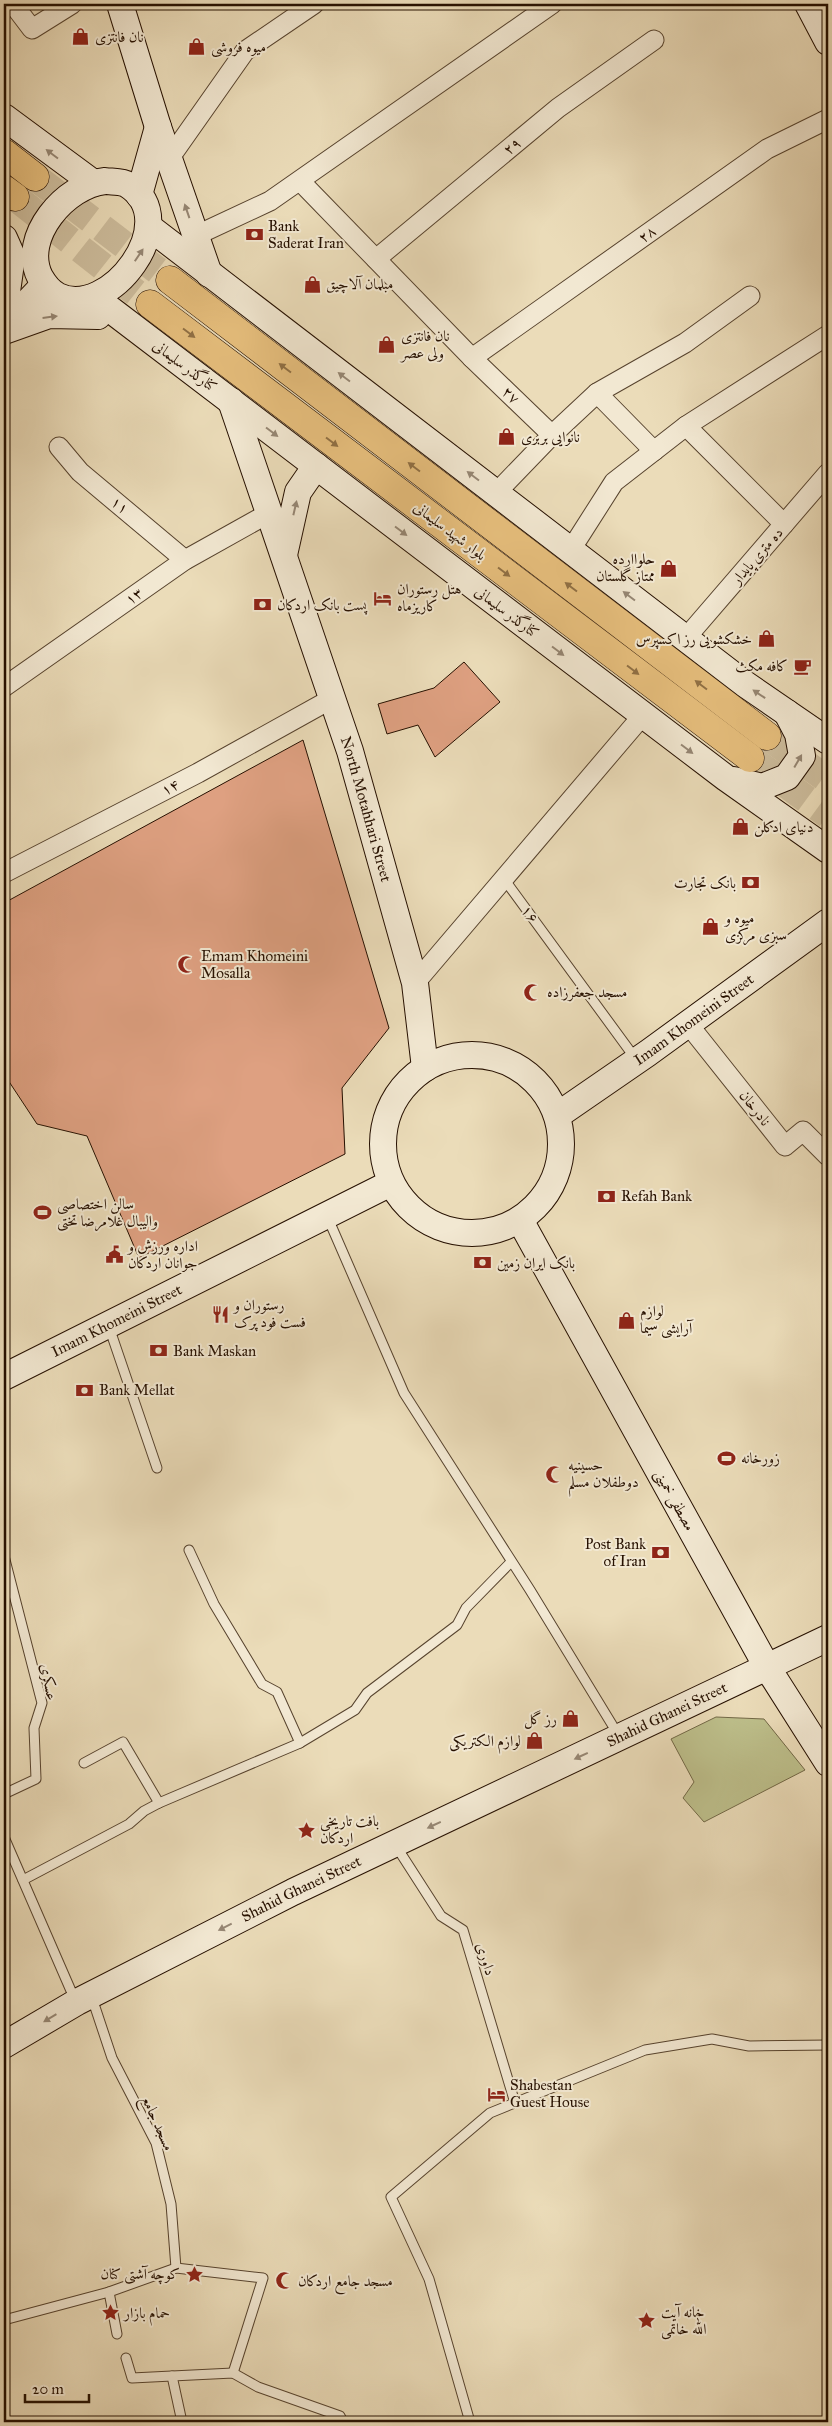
<svg xmlns="http://www.w3.org/2000/svg" width="832" height="2426" viewBox="0 0 832 2426" font-family="'IM FELL Great Primer',Amiri,serif">
<rect width="100%" height="100%" fill="#ebdcb9"/>
<filter id="stains"><feTurbulence type="fractalNoise" baseFrequency=".004" numOctaves="4"/><feColorMatrix values="0 0 0 0 .2 0 0 0 0 .09 0 0 0 0 .02 0 0 0 .5 -.17"/></filter>
<radialGradient id="worn" r=".72"><stop offset=".6" stop-color="#630" stop-opacity="0"/><stop offset="1" stop-color="#630" stop-opacity=".3"/></radialGradient>
<!-- green -->
<polygon fill="#bdbf8b" stroke="#726846" points="716,1717 764,1719 805,1770 704,1822 683,1798 694,1782 671,1739"/>
<!-- building -->
<g fill="#dea081" stroke="#261000">
<polygon points="464,662 500,702 435,757 418,725 387,734 378,704 434,688"/>
<polygon points="303,740 389,1028 342,1088 345,1154 139,1258 87,1136 37,1124 4,1074 4,903"/>
</g>
<g fill="none" stroke-linecap="round" stroke-linejoin="round">
<!-- primary-tunnel -->
<g stroke="#cdbd9d" stroke-width="28" stroke-dasharray="28 14" stroke-linecap="butt">
<polyline points="35,177 170,280"/>
<polyline points="15,197 150,304"/>
<polyline points="767,736 828,780"/>
<polyline points="750,758 828,815"/>
</g>
<defs>
<g id="lane">
<polyline points="504,879 635,1058"/>
<polyline points="327,1216 404,1393 530,1590 619,1736"/>
<polyline points="109,1327 157,1468"/>
<polyline points="189,1550 214,1604 262,1684 277,1692 300,1743"/>
<polyline points="4,1556 42,1703 34,1728 36,1779 4,1794"/>
<polyline points="84,1763 123,1742 159,1803 300,1743 355,1710 367,1693 457,1625 466,1608 511,1562"/>
<polyline points="4,1837 75,2000"/>
<polyline points="396,1846 441,1916 463,1930 515,2103"/>
<polyline points="23,1880 129,1824 144,1811 159,1803"/>
<polyline points="92,1998 112,2058 156,2143 171,2204 176,2268"/>
<polyline points="109,2292 176,2268 263,2278 233,2373"/>
<polyline points="4,2320 109,2292 117,2334"/>
<polyline points="126,2358 132,2378 172,2376"/>
<polyline points="182,2422 172,2376 233,2373 258,2387 340,2416 343,2422"/>
<polyline points="470,2422 429,2279 391,2197 490,2113 645,2050 712,2039 749,2046 828,2045"/>
</g>
<g id="street">
<polyline points="13,4 32,29 72,4"/>
<polyline points="169,159 245,51 314,4"/>
<polyline points="300,181 472,358 552,435 597,393 685,343 750,296"/>
<polyline points="195,236 270,201 552,4"/>
<polyline points="376,259 558,108 654,40"/>
<polyline points="472,358 767,149 828,119"/>
<polyline points="597,393 654,451"/>
<polyline points="686,426 828,335"/>
<polyline points="59,447 80,472 185,560"/>
<polyline points="496,493 552,435"/>
<polyline points="570,551 614,482 686,426 784,524"/>
<polyline points="685,639 828,473"/>
<polyline points="4,687 185,560 269,513"/>
<polyline points="4,873 198,773 333,698"/>
<polyline points="415,983 643,715"/>
<polyline points="688,1024 785,1146 803,1131 828,1156"/>
</g>
<g id="secondary">
<polyline points="120,4 158,127 209,274"/>
<polyline points="808,4 828,42"/>
<polyline points="4,117 92,182"/>
<path d="M105 181C112 182 122 181 128 185 185 221 109 321 58 296 50 292 44 284 40 277 20 237 66 185 105 181Z"/>
<polyline points="139,195 158,127"/>
<polyline points="149,227 745,684 828,741"/>
<polyline points="4,238 12,256 4,313"/>
<polyline points="94,297 726,778 828,850"/>
<polyline points="4,327 44,285"/>
<polyline points="4,331 49,315 98,316"/>
<path id="s1" d="M231 401 350 751 415 983 425 1068"/>
<polyline points="284,555 298,492 316,466"/>
<polyline points="734,780 762,787 787,777 802,756 798,734 787,713"/>
<circle cx="472" cy="1144" r="89"/>
<path id="s2" d="M558 1115 648 1053 828 922"/>
<polyline points="520,1220 767,1667 828,1763"/>
<path id="s3" d="M4 1377 391 1183"/>
<path id="s4" d="M4 2045 77 2002 293 1892 828 1638"/>
</g>
<g id="primary">
<polyline points="4,153 35,177"/>
<polyline points="4,189 15,197"/>
<polyline points="170,280 767,736"/>
<polyline points="150,304 750,758"/>
</g>
</defs>
<!-- lane casing -->
<use href="#lane" stroke="#57432e" stroke-width="11"/>
<!-- street casing -->
<use href="#street" stroke="#57432e" stroke-width="21"/>
<!-- secondary casing -->
<use href="#secondary" stroke="#261000" stroke-width="28"/>
<!-- primary casing -->
<use href="#primary" stroke="#261000" stroke-width="29"/>
<!-- lane -->
<use href="#lane" stroke="#f2e8d2" stroke-width="9"/>
<!-- street -->
<use href="#street" stroke="#f2e8d2" stroke-width="19"/>
<!-- secondary -->
<use href="#secondary" stroke="#f2e8d2" stroke-width="26"/>
<!-- primary -->
<use href="#primary" stroke="#e6be7c" stroke-width="28"/>
</g>
<!-- one-way arrows -->
<defs><path id="oneway-solid" d="M-6-.8H1V-3.2L6.5 0L1 3.2V.8H-6Z" transform="scale(1.25)"/></defs>
<g fill="#968774">
<use href="#oneway-solid" transform="translate(52 154) rotate(-143)"/>
<use href="#oneway-solid" transform="translate(187 211) rotate(-109)"/>
<use href="#oneway-solid" transform="translate(139 255) rotate(-56)"/>
<use href="#oneway-solid" transform="translate(50 317) rotate(-7)"/>
<use href="#oneway-solid" transform="translate(344 377) rotate(-143)"/>
<use href="#oneway-solid" transform="translate(272 432) rotate(37)"/>
<use href="#oneway-solid" transform="translate(473 476) rotate(-143)"/>
<use href="#oneway-solid" transform="translate(295 508) rotate(-77)"/>
<use href="#oneway-solid" transform="translate(401 531) rotate(37)"/>
<use href="#oneway-solid" transform="translate(629 596) rotate(-143)"/>
<use href="#oneway-solid" transform="translate(558 651) rotate(37)"/>
<use href="#oneway-solid" transform="translate(759 694) rotate(-146)"/>
<use href="#oneway-solid" transform="translate(687 749) rotate(37)"/>
<use href="#oneway-solid" transform="translate(798 761) rotate(-60)"/>
<use href="#oneway-solid" transform="translate(581 1756) rotate(155)"/>
<use href="#oneway-solid" transform="translate(434 1825) rotate(155)"/>
<use href="#oneway-solid" transform="translate(225 1927) rotate(153)"/>
<use href="#oneway-solid" transform="translate(50 2018) rotate(149)"/>
</g>
<g fill="#907044">
<use href="#oneway-solid" transform="translate(189 333) rotate(37)"/>
<use href="#oneway-solid" transform="translate(285 368) rotate(-143)"/>
<use href="#oneway-solid" transform="translate(332 442) rotate(37)"/>
<use href="#oneway-solid" transform="translate(414 467) rotate(-143)"/>
<use href="#oneway-solid" transform="translate(504 572) rotate(37)"/>
<use href="#oneway-solid" transform="translate(571 587) rotate(-143)"/>
<use href="#oneway-solid" transform="translate(633 670) rotate(37)"/>
<use href="#oneway-solid" transform="translate(701 685) rotate(-143)"/>
</g>
<!-- icons -->
<defs>
<symbol id="shop-bare" viewBox="-9 -9 18 18"><path d="M-5-2.5h2.3a2.7 3.5 0 0 1 5.4 0H5L5.5 6h-11ZM-1.5-2.5h3a1.5 2.3 0 0 0-3 0Z" fill="#8f2418" stroke="#f2e8d2" stroke-width="2.5" paint-order="stroke"/></symbol>
<symbol id="bank-bare" viewBox="-9 -9 18 18"><path d="M-6-4H6V4H-6ZM0-2.3a2.3 2.3 0 1 0 0 4.6a2.3 2.3 0 1 0 0-4.6Z" fill="#8f2418" stroke="#f2e8d2" stroke-width="2.5" paint-order="stroke"/></symbol>
<symbol id="hotel-bare" viewBox="-9 -9 18 18"><path d="M-6-4.5h1.5V1H6V5H4.5V3h-9V5H-6ZM-4 0a1.8 1.8 0 1 1 3.6 0ZM.5 0V-2.5h3Q6-2.5 6 0Z" fill="#8f2418" stroke="#f2e8d2" stroke-width="2.5" paint-order="stroke"/></symbol>
<symbol id="cafe-bare" viewBox="-9 -9 18 18"><path d="M-5.5-4.5H6V0H3Q3 3.5 0 3.5H-2.5Q-5.5 3.5-5.5 0ZM3-3.2v2h1.7v-2ZM-6 4.5H4V6H-6Z" fill="#8f2418" stroke="#f2e8d2" stroke-width="2.5" paint-order="stroke"/></symbol>
<symbol id="mosque-bare" viewBox="-9 -9 18 18"><path d="M3.5-4.9A6 6 0 1 0 3.5 4.9A5 5 0 1 1 3.5-4.9Z" fill="#8f2418" stroke="#f2e8d2" stroke-width="2.5" paint-order="stroke"/></symbol>
<symbol id="stadium-bare" viewBox="-9 -9 18 18"><path d="M0-5a6.5 5 0 1 0 0 10a6.5 5 0 1 0 0-10ZM-3.5-1.8h7v3.6h-7Z" fill="#8f2418" stroke="#f2e8d2" stroke-width="2.5" paint-order="stroke"/></symbol>
<symbol id="civic-bare" viewBox="-9 -9 18 18"><path d="M-.6-6.5H3V-4.5H.6V-3L4-1V1h2V6H-6V1h2V-1L-.6-3ZM-1.2 2.5V6h2.4V2.5Z" fill="#8f2418" stroke="#f2e8d2" stroke-width="2.5" paint-order="stroke"/></symbol>
<symbol id="restaurant-bare" viewBox="-9 -9 18 18"><path d="M-5-6h1v4h1v-4h1v4h1v-4h1v5L-1.5 .5V6h-2V.5L-5-1ZM5-6V6H3V1.5H1.5Q1.5-4 5-6Z" fill="#8f2418" stroke="#f2e8d2" stroke-width="2.5" paint-order="stroke"/></symbol>
<symbol id="sight-bare" viewBox="-9 -9 18 18"><path d="M0-6L1.8-2.2L6-1.7L2.9 1.2L3.7 5.4L0 3.3L-3.7 5.4L-2.9 1.2L-6-1.7L-1.8-2.2Z" fill="#8f2418" stroke="#f2e8d2" stroke-width="2.5" paint-order="stroke"/></symbol>
</defs>
<g fill-rule="evenodd">
<use href="#shop-bare" x="68" y="24" width="25" height="25"/>
<use href="#shop-bare" x="184" y="34" width="25" height="25"/>
<use href="#bank-bare" x="242" y="222" width="25" height="25"/>
<use href="#shop-bare" x="300" y="272" width="25" height="25"/>
<use href="#shop-bare" x="374" y="332" width="25" height="25"/>
<use href="#shop-bare" x="494" y="424" width="25" height="25"/>
<use href="#shop-bare" x="656" y="556" width="25" height="25"/>
<use href="#hotel-bare" x="370" y="586" width="25" height="25"/>
<use href="#bank-bare" x="250" y="592" width="25" height="25"/>
<use href="#shop-bare" x="754" y="626" width="25" height="25"/>
<use href="#cafe-bare" x="790" y="654" width="25" height="25"/>
<use href="#shop-bare" x="728" y="814" width="25" height="25"/>
<use href="#bank-bare" x="738" y="870" width="25" height="25"/>
<use href="#shop-bare" x="698" y="914" width="25" height="25"/>
<use href="#mosque-bare" x="174" y="952" width="25" height="25"/>
<use href="#mosque-bare" x="520" y="980" width="25" height="25"/>
<use href="#bank-bare" x="594" y="1184" width="25" height="25"/>
<use href="#stadium-bare" x="30" y="1200" width="25" height="25"/>
<use href="#civic-bare" x="102" y="1242" width="25" height="25"/>
<use href="#bank-bare" x="470" y="1250" width="25" height="25"/>
<use href="#restaurant-bare" x="208" y="1302" width="25" height="25"/>
<use href="#shop-bare" x="614" y="1308" width="25" height="25"/>
<use href="#bank-bare" x="146" y="1338" width="25" height="25"/>
<use href="#bank-bare" x="72" y="1378" width="25" height="25"/>
<use href="#stadium-bare" x="714" y="1446" width="25" height="25"/>
<use href="#mosque-bare" x="542" y="1462" width="25" height="25"/>
<use href="#bank-bare" x="648" y="1540" width="25" height="25"/>
<use href="#shop-bare" x="558" y="1706" width="25" height="25"/>
<use href="#shop-bare" x="522" y="1728" width="25" height="25"/>
<use href="#sight-bare" x="294" y="1818" width="25" height="25"/>
<use href="#hotel-bare" x="484" y="2082" width="25" height="25"/>
<use href="#sight-bare" x="182" y="2262" width="25" height="25"/>
<use href="#mosque-bare" x="272" y="2268" width="25" height="25"/>
<use href="#sight-bare" x="98" y="2300" width="25" height="25"/>
<use href="#sight-bare" x="634" y="2308" width="25" height="25"/>
</g>
<g text-anchor="middle" stroke-width="4" stroke-linejoin="round" paint-order="stroke">
<!-- poi labels -->
<g font-size="15" fill="#261000" stroke="#f2e8d2" text-anchor="start">
<text x="95" y="42">نان فانتزی</text>
<text x="211" y="52">میوه فروشی</text>
<text x="268" y="231">Bank<tspan x="268" dy="17">Saderat Iran</tspan></text>
<text x="326" y="289">مبلمان آلاچیق</text>
<text x="401" y="341">نان فانتزی<tspan x="401" dy="17">ولی عصر</tspan></text>
<text x="521" y="442">نانوایی بربری</text>
<text x="655" y="564" text-anchor="end">حلواارده<tspan x="655" dy="17">ممتاز گلستان</tspan></text>
<text x="397" y="594">هتل رستوران<tspan x="397" dy="17">کاریزماه</tspan></text>
<text x="277" y="610">پست بانک اردکان</text>
<text x="752" y="644" text-anchor="end">خشکشویی رز اکسپرس</text>
<text x="788" y="671" text-anchor="end">کافه مکث</text>
<text x="754" y="832">دنیای ادکلن</text>
<text x="736" y="888" text-anchor="end">بانک تجارت</text>
<text x="725" y="923">میوه و<tspan x="725" dy="17">سبزی مرکزی</tspan></text>
<text x="201" y="961">Emam Khomeini<tspan x="201" dy="17">Mosalla</tspan></text>
<text x="547" y="997">مسجد جعفرزاده</text>
<text x="621" y="1201">Refah Bank</text>
<text x="57" y="1209">سالن اختصاصی<tspan x="57" dy="17">والیبال غلامرضا تختی</tspan></text>
<text x="128" y="1251">اداره ورزش و<tspan x="128" dy="17">جوانان اردکان</tspan></text>
<text x="497" y="1268">بانک ایران زمین</text>
<text x="234" y="1310">رستوران و<tspan x="234" dy="17">فست فود پرک</tspan></text>
<text x="640" y="1316">لوازم<tspan x="640" dy="17">آرایشی سیما</tspan></text>
<text x="173" y="1356">Bank Maskan</text>
<text x="99" y="1395">Bank Mellat</text>
<text x="741" y="1463">زورخانه</text>
<text x="568" y="1470">حسینیه<tspan x="568" dy="17">دوطفلان مسلم</tspan></text>
<text x="646" y="1549" text-anchor="end">Post Bank<tspan x="646" dy="17">of Iran</tspan></text>
<text x="557" y="1724" text-anchor="end">رز گل</text>
<text x="521" y="1746" text-anchor="end">لوازم الکتریکی</text>
<text x="320" y="1826">بافت تاریخی<tspan x="320" dy="17">اردکان</tspan></text>
<text x="510" y="2090">Shabestan<tspan x="510" dy="17">Guest House</tspan></text>
<text x="180" y="2279" text-anchor="end">کوچه آشتی کنان</text>
<text x="298" y="2286">مسجد جامع اردکان</text>
<text x="661" y="2317">خانه آیت<tspan x="661" dy="17">الله خاتمی</tspan></text>
<text x="124" y="2318">حمام بازار</text>
</g>
<!-- street labels -->
<g font-size="15" fill="#261000" stroke="#f2e8d2">
<text transform="translate(512 146) rotate(-39)" y="5">۲۹</text>
<text transform="translate(647 234) rotate(-35)" y="5">۲۸</text>
<text transform="translate(185 366) rotate(37)" y="5">کنارگذر سلیمانی</text>
<text transform="translate(511 395) rotate(44)" y="5">۲۷</text>
<text transform="translate(120 505) rotate(40)" y="5">۱۱</text>
<text transform="translate(450 531) rotate(37)" y="5">بلوار شهید سلیمانی</text>
<text transform="translate(757 556) rotate(-49)" y="5">ده متری پایدار</text>
<text transform="translate(134 596) rotate(-35)" y="5">۱۳</text>
<text transform="translate(507 612) rotate(37)" y="5">کنارگذر سلیمانی</text>
<text transform="translate(170 787) rotate(-27)" y="5">۱۴</text>
<text dy="5" stroke="none"><textPath href="#s1" startOffset="430">North Motahhari Street</textPath></text>
<text transform="translate(530 914) rotate(54)" y="5">۱۶</text>
<text dy="5" stroke="none"><textPath href="#s2" startOffset="166">Imam Khomeini Street</textPath></text>
<text transform="translate(755 1108) rotate(52)" y="5">نادرخان</text>
<text dy="5" stroke="none"><textPath href="#s3" startOffset="126">Imam Khomeini Street</textPath></text>
<text transform="translate(675 1500) rotate(61)" y="5">مصطفی خمینی</text>
<text transform="translate(49 1682) rotate(80)" y="5">عسکری</text>
<text dy="5" stroke="none"><textPath href="#s4" startOffset="741">Shahid Ghanei Street</textPath></text>
<text dy="5" stroke="none"><textPath href="#s4" startOffset="336">Shahid Ghanei Street</textPath></text>
<text transform="translate(486 1959) rotate(73)" y="5">داوری</text>
<text transform="translate(158 2123) rotate(66)" y="5">مسجد جامع</text>
</g>
</g>
<!-- margin -->
<rect width="832" height="2426" fill="none" stroke="#ebdcb9" stroke-width="20"/>
<rect x="5" y="5" width="822" height="2416" fill="none" stroke="#261000" stroke-width="2.5"/>
<rect x="10" y="10" width="812" height="2406" fill="none" stroke="#261000"/>
<!-- scale -->
<path d="M25 2394v8h64v-8" fill="none" stroke="#261000" stroke-width="2.5"/>
<text x="32" y="2394" font-size="15" fill="#261000" stroke="#f2e8d2" stroke-width="4" paint-order="stroke">20 m</text>
<rect width="100%" height="100%" filter="url(#stains)"/>
<rect width="100%" height="100%" fill="url(#worn)"/>
</svg>
